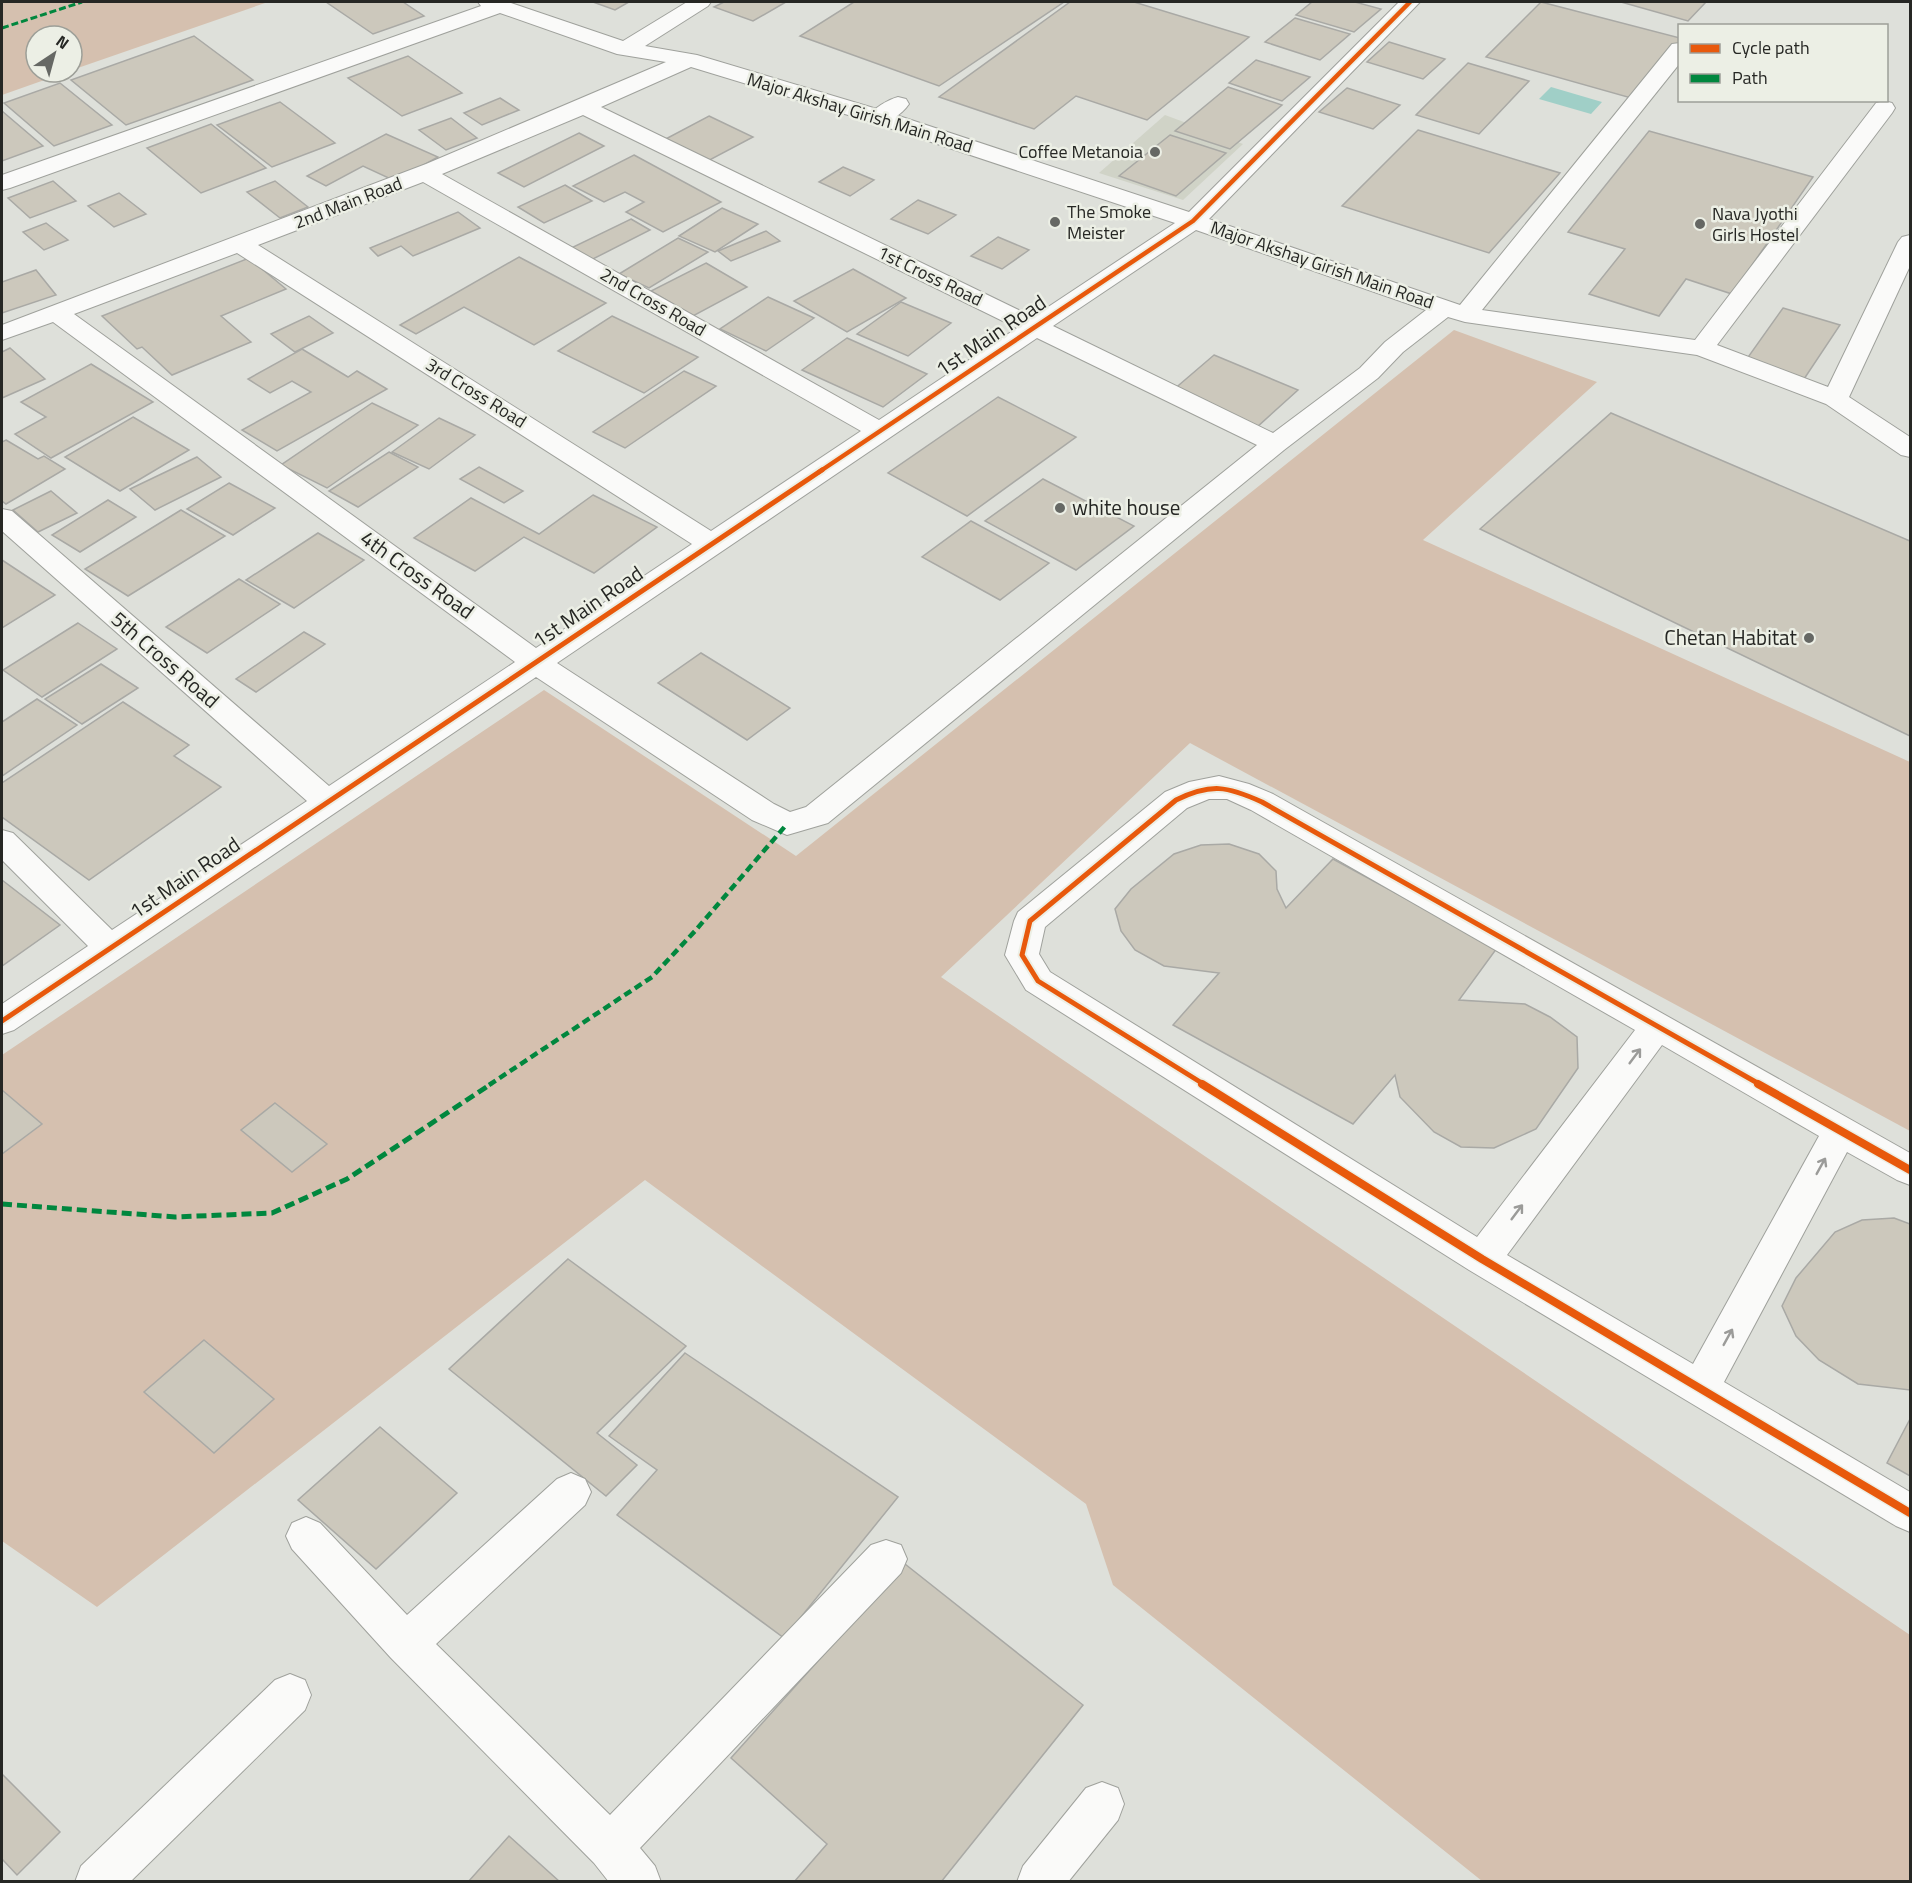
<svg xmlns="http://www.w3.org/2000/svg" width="1912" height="1883" viewBox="0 0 1912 1883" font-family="'Titillium Web',sans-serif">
<rect width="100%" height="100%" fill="#dee0da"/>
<!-- built -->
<polygon fill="#d0d3c7" points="1165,115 1243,144 1183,200 1099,173"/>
<!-- green -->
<g fill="#d5c0af">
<polygon points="2,2 268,2 72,70 72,36 36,36 36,72 67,72 2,95"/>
<polygon points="1454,330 1597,382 1423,540 1910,762 1910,1131 1190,743 941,977 1910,1635 1910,1881 1482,1881 1113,1585 1086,1504 645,1180 97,1607 2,1541 2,1055 544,690 796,856"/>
</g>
<!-- water -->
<polygon fill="#a0cfc7" points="1551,87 1602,102 1591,114 1539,99"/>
<!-- building -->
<g fill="#ccc8bc" stroke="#a9a9a5" stroke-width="1.5">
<polygon points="326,2 403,2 424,16 373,34"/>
<polygon points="593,2 629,2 615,10"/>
<polygon points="724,2 786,2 753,21 714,7"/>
<polygon points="854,2 1064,2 939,86 800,36"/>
<polygon points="1070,2 1134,2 1249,37 1147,120 1076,96 1034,129 939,97"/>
<polygon points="1312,2 1355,2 1381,9 1354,32 1296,15"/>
<polygon points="1541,2 1680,38 1680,42 1631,98 1486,57"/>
<polygon points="1621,2 1706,2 1688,21"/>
<polygon points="1295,18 1350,34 1320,60 1265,42"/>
<polygon points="194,36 253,80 126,125 71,80"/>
<polygon points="1389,42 1445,59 1423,79 1367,62"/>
<polygon points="408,56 462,93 402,116 348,78"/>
<polygon points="1256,60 1310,77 1282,101 1229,83"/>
<polygon points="1468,63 1529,81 1479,134 1416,115"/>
<polygon points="60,83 112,125 54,146 4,103"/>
<polygon points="1228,87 1282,105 1230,149 1175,131"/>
<polygon points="1347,88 1400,105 1373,129 1319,112"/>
<polygon points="500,98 519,110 482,125 464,113"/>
<polygon points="280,102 335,143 272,167 217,125"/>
<polygon points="2,111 43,146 2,161"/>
<polygon points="709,116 753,137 704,163 660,142"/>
<polygon points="451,118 477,138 446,150 419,130"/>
<polygon points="211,124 266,168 201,193 147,148"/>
<polygon points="1418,130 1560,173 1489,253 1342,206"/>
<polygon points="1649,131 1813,177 1732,294 1686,279 1659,316 1589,294 1625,249 1568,232"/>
<polygon points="579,133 604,146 524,187 498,173"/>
<polygon points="386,134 438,157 395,181 363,166 326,186 307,176"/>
<polygon points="1170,135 1226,153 1176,196 1119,176"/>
<polygon points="634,155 721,202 663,232 626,212 644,202 625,192 604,202 573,186"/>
<polygon points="843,167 874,180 850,196 819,182"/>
<polygon points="53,181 76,201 30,218 8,198"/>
<polygon points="275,181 308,207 280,218 247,192"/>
<polygon points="565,185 592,201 544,223 518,207"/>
<polygon points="119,193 146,214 114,227 88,206"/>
<polygon points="918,200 956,215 928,234 891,219"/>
<polygon points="722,208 758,224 715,252 679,236"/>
<polygon points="458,212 480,228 413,256 401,246 378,256 370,248"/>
<polygon points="631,219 650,230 587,262 567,250"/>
<polygon points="46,223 68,240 44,250 23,232"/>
<polygon points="766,231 780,241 731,261 718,251"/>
<polygon points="998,237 1029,250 1002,269 971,256"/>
<polygon points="678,238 708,252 649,288 619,274"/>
<polygon points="519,257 606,303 534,345 464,307 416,334 400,325"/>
<polygon points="249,258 286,289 221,316 251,342 172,375 142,347 137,349 102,316"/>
<polygon points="706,263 747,287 693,316 651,291"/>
<polygon points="853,269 906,298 847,332 794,301"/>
<polygon points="36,270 56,295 2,313 2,282"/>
<polygon points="768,297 814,318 766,351 720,329"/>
<polygon points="901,302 951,323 908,356 857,334"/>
<polygon points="1783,308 1840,325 1804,379 1746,360"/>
<polygon points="309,316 333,333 295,352 271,334"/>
<polygon points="612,316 698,357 644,393 558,351"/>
<polygon points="847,338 927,374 883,407 802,370"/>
<polygon points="10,348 45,379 2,398 2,352"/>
<polygon points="302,349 348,377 357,371 387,389 277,451 242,430 311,392 292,381 270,393 248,379"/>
<polygon points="1214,355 1298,390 1257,427 1172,391"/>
<polygon points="91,364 153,402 51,458 15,434 46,417 21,402"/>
<polygon points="684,371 716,386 625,448 593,432"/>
<polygon points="998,397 1076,437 967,516 888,473"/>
<polygon points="372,403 418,425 327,488 281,465"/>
<polygon points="1611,413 1910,541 1910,736 1480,529"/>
<polygon points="133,417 189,450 120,491 65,457"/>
<polygon points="439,418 475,435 429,469 392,452"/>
<polygon points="6,440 38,459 44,456 65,469 6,504 2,501 2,442"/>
<polygon points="389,452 418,467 358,507 329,491"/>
<polygon points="197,457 221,477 155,510 130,489"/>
<polygon points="479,467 523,491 504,503 460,479"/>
<polygon points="1043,479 1134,526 1076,570 985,521"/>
<polygon points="229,483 275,508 233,535 187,509"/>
<polygon points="51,491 77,513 38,532 13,510"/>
<polygon points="593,495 657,527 594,573 524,537 475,571 414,538 471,498 539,534"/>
<polygon points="108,500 136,517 80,552 52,535"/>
<polygon points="181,510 225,536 128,596 85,569"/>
<polygon points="971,521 1049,563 1000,600 922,557"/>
<polygon points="318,533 364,560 294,608 246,580"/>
<polygon points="2,560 55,595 2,628"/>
<polygon points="239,579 280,604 207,653 166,627"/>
<polygon points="78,623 117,649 42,697 3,670"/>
<polygon points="304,632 325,644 256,692 236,679"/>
<polygon points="701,653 790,708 747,740 658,683"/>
<polygon points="101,664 138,688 82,724 45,699"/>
<polygon points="37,699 77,725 2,776 2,722"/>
<polygon points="123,702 189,745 174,756 221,787 89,880 2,817 2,783"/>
<polygon points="1229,844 1259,854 1276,871 1277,889 1286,908 1333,859 1497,948 1459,1000 1525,1004 1550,1017 1577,1037 1578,1068 1536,1129 1494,1148 1461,1147 1434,1132 1400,1097 1395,1075 1353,1124 1173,1025 1219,973 1164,966 1135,950 1121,931 1115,909 1131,889 1174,854 1201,845"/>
<polygon points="2,880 60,925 2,966"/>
<polygon points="2,1090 42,1124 2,1154"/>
<polygon points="275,1103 327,1144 292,1172 241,1130"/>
<polygon points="1894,1218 1910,1224 1910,1390 1858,1384 1819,1360 1796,1336 1782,1306 1796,1278 1835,1232 1862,1220"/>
<polygon points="568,1259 686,1346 597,1433 637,1465 606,1496 449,1369"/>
<polygon points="204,1340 274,1399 214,1453 144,1392"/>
<polygon points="685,1353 898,1497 784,1638 617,1515 657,1470 609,1436"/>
<polygon points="1910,1419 1910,1476 1887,1463"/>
<polygon points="380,1427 457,1493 376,1569 298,1500"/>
<polygon points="905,1564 1083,1705 941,1882 794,1882 827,1844 731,1758"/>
<polygon points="2,1774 60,1832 17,1875 2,1859"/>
<polygon points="509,1836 560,1882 468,1882"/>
</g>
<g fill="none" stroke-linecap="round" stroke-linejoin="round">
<defs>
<path id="lane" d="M898 97 906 99 909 104C901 116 885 125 871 122L868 117C874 108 887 100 898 97Z"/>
<g id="street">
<path d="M478 2H508L623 41 687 2H711L708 6 645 46 697 55 887 112 1189 212 1399 2H1420L1209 219 1460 305 1672 44 1680 43V63L1482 310 1695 340 1876 103 1884 101 1892 103 1895 108 1892 113 1717 345 1828 387 1898 242 1902 237 1910 235V266L1849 397 1910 437V457L1901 455 1826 404 1697 355 1465 322 1448 317 1403 352 1378 378 1284 450 828 823 787 835 752 820 536 677 14 1030 2 1034V1004L88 946 2 860V830L13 833 112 930 307 801 2 531V509L12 511 329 786 515 662 53 322 2 340V325L426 164 666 62 617 54 500 13 10 188 2 190V175L481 6ZM691 67 871 122 1175 223 1033 317 601 107ZM583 115 1017 328 879 420 442 174ZM423 182 861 431 711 531 258 245ZM1196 230 1426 310 1385 342 1360 368 1273 433 1053 326ZM237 253 692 544 536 648 74 314ZM1037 338 1257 445 806 807 790 812 774 804 557 663Z"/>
<path d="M1219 776 1249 784 1273 794 1910 1153V1185L1897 1180 1847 1152 1724 1382 1910 1492V1532L1896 1526 1469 1270 1026 990 1005 955 1014 921 1018 912 1165 792 1189 782ZM1209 799H1227L1251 810 1635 1030 1477 1237 1050 972 1039 954 1045 927 1187 808ZM1662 1045 1819 1136 1693 1364 1507 1255Z"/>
<polygon points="571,1473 585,1479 591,1492 585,1505 436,1644 610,1815 871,1545 886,1540 901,1545 907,1559 901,1573 640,1848 655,1866 661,1882 609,1882 594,1863 391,1658 292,1549 286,1536 292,1523 306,1517 320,1523 407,1615 557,1479"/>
<polygon points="290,1674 305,1680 311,1695 305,1710 130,1882 75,1882 81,1866 275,1680"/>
<polygon points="1102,1782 1118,1788 1124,1804 1118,1820 1068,1882 1017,1882 1023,1866 1086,1788"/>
</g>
</defs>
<!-- lane casing -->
<use href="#lane" stroke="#9fa19c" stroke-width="2"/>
<!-- street casing -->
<use href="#street" stroke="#9fa19c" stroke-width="2"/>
<!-- lane -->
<use href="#lane" fill="#fafaf9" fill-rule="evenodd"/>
<!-- street -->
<use href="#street" fill="#fafaf9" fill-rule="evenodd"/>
<!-- quiet-far2 -->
<polyline stroke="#00873e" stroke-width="3" stroke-dasharray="7 3" stroke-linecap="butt" points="2,28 82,2"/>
<!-- quiet-far1 -->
<polyline stroke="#00873e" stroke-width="4.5" stroke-dasharray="8 4.5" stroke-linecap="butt" points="489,1085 652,977 695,931 787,824"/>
<!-- quiet -->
<polyline stroke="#00873e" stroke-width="5" stroke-dasharray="10 5" stroke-linecap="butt" points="2,1204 175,1217 272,1213 347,1179 491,1084"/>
<defs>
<polyline id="cycleway-far2" points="819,472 1193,221 1410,2"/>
<g id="cycleway-far1">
<polyline points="2,1021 822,470"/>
<path d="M1205 1085 1038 981 1022 955 1030 921 1176 800C1211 783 1227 786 1262 802L1761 1085"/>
</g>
<g id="cycleway">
<polyline points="1202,1084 1482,1259 1910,1513"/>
<polyline points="1758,1084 1910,1170"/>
</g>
</defs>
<!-- cycleway-far2 casing -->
<use href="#cycleway-far2" stroke="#ecefe5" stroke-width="8"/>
<!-- cycleway-far1 casing -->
<use href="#cycleway-far1" stroke="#ecefe5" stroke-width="9"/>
<!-- cycleway casing -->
<use href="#cycleway" stroke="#ecefe5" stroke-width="11"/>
<!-- cycleway-far2 -->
<use href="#cycleway-far2" stroke="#e8590c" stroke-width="4.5"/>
<!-- cycleway-far1 -->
<use href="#cycleway-far1" stroke="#e8590c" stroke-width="5"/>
<!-- cycleway -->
<use href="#cycleway" stroke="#e8590c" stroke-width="8"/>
</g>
<!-- one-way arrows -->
<defs><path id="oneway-shaft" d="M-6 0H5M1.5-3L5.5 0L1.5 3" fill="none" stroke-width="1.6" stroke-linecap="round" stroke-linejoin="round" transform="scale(1.5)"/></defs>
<g stroke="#9b9b99">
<use href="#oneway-shaft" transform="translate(1635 1056) rotate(-53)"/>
<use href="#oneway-shaft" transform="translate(1821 1166) rotate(-61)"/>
<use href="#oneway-shaft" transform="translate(1517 1212) rotate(-53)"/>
<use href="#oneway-shaft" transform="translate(1728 1337) rotate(-61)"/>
</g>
<!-- markers -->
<g fill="#666864" stroke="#ecefe5" stroke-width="2">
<circle cx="1155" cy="152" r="6"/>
<circle cx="1055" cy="222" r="6"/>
<circle cx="1700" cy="224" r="6"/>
<circle cx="1060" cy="508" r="6"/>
<circle cx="1809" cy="638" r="6"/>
</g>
<g text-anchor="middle" stroke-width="5" stroke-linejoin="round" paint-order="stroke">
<!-- far-street labels -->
<g font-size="18" fill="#262724" stroke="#ecefe5">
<text transform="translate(860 113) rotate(17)" y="6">Major Akshay Girish Main Road</text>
<text transform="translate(348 203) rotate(-21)" y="6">2nd Main Road</text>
<text transform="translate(1322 265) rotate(19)" y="6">Major Akshay Girish Main Road</text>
<text transform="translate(930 276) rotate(26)" y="6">1st Cross Road</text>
<text transform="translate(653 302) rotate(30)" y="6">2nd Cross Road</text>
<text transform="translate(476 393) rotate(32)" y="6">3rd Cross Road</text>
</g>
<!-- far-poi labels -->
<g font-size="18" fill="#262724" stroke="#ecefe5" text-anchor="start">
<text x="1143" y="158" text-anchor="end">Coffee Metanoia</text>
<text x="1067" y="218">The Smoke<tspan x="1067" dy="21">Meister</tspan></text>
<text x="1712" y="220">Nava Jyothi<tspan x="1712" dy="21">Girls Hostel</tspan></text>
</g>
<!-- street labels -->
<g font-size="21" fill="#262724" stroke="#ecefe5">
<text transform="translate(991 336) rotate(-34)" y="7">1st Main Road</text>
<text transform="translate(417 575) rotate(36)" y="7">4th Cross Road</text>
<text transform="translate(588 607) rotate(-34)" y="7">1st Main Road</text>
<text transform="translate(165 660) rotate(41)" y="7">5th Cross Road</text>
<text transform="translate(185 878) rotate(-34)" y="7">1st Main Road</text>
</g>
<!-- poi labels -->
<g font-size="21" fill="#262724" stroke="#ecefe5" text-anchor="start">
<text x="1072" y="515">white house</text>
<text x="1797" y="645" text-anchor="end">Chetan Habitat</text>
</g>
</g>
<!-- border -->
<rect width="1912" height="1883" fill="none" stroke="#262724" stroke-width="6"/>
<!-- legend -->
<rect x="1678" y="24" width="210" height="78" fill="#ecefe5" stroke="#9d9f98" stroke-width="1.5"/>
<rect x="1690" y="44" width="30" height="9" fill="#e8590c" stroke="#9d9f98" stroke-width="1.5"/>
<text x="1732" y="54" font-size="18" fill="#262724">Cycle path</text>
<rect x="1690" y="74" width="30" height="9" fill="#00873e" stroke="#9d9f98" stroke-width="1.5"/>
<text x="1732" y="84" font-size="18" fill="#262724">Path</text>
<!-- north arrow -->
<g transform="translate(54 54) rotate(36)"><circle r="28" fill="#ecefe5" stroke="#9d9f98" stroke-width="1.5"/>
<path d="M0-4.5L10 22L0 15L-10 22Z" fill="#666864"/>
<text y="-9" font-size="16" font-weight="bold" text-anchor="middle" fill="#262724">N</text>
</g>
</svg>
